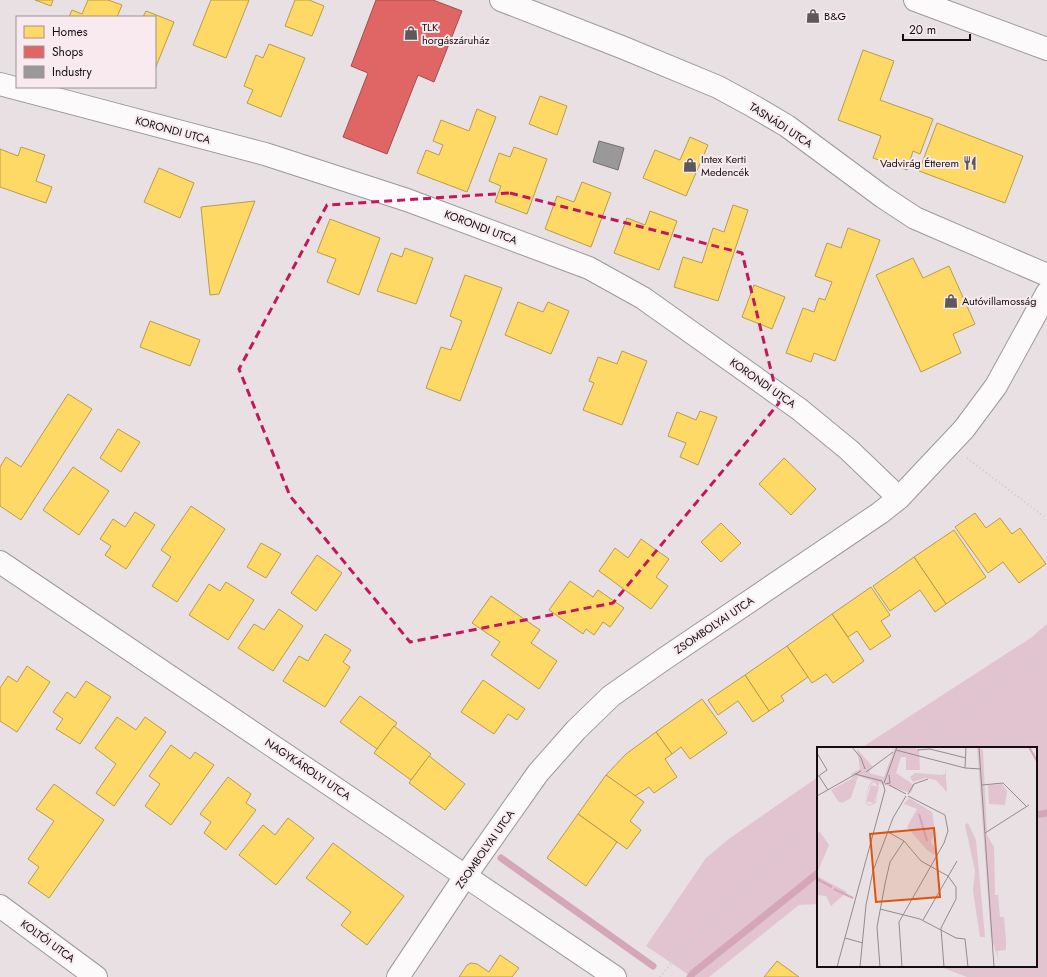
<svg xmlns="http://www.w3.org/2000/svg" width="1047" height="977" viewBox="0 0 1047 977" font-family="Jost,sans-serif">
<rect width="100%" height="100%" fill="#e8e0e3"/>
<!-- green -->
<g fill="#e1c4cf">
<polygon points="1047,624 1047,977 967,977 938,966 1036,966 1036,748 861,748 1032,637"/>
<polygon points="818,777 818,904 799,905 709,977 692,977 646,946 706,858 730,838"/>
</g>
<!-- homes -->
<g fill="#ffd966" stroke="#b89c4c">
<polygon points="35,0 53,0 51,6"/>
<polygon points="88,0 108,0 122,5 117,17 69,17 72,10 82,14"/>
<polygon points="211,0 249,0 226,58 193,45"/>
<polygon points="295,0 309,0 324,6 312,36 285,26"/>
<polygon points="146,11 174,22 155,69 155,17 143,17"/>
<polygon points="269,44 305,58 281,117 247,103 253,90 244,86 256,55 263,58"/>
<polygon points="863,50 894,61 880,100 933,119 920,154 913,151 907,170 873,158 881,136 838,120"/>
<polygon points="540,96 567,106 557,135 529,124"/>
<polygon points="477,109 496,117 467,192 417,173 426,150 439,155 443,145 433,141 441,120 469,131"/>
<polygon points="937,123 1023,156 1005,203 919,171"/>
<polygon points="690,137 708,145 686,196 643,178 655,150 680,160"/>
<polygon points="21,147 45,155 36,181 52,187 46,203 0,187 0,149 18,156"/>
<polygon points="514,147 547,159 527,214 495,202 501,186 489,181 499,153 510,157"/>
<polygon points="159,168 194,183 180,218 144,202"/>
<polygon points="582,182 611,193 591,247 545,229 557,196 574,202"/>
<polygon points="255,201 219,294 210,295 201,207"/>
<polygon points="733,205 748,210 718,301 674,287 683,257 702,263 713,228 724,232"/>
<polygon points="650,211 677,221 659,270 614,253 627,218 645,225"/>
<polygon points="330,219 380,238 359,295 327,282 336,259 317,252"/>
<polygon points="848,228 880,240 835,361 814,353 811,362 786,353 803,308 814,312 819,298 825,300 832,282 815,276 827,243 841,248"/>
<polygon points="405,248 433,258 416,304 377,291 391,253 402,257"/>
<polygon points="913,258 923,278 949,266 975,324 953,334 961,353 921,372 876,275"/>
<polygon points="465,275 502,288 460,401 426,388 441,347 451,350 462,321 450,316"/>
<polygon points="754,285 785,297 772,329 742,317"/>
<polygon points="518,302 543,312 548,302 569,311 551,354 505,335"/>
<polygon points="150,321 200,340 190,366 140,347"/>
<polygon points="622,351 647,361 622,425 583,410 594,383 589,381 598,357 617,364"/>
<polygon points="68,394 92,409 21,520 0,506 0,467 6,457 21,467"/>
<polygon points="700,411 717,417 698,465 680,457 686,443 668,436 677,412 696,420"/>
<polygon points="118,429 140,442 121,472 100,458"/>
<polygon points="784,458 816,489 791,515 759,484"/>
<polygon points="73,467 109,491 79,535 43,510"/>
<polygon points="191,506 225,529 177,602 152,586 171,557 161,550"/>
<polygon points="135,512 155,525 126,569 105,555 111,546 100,539 113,519 125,527"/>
<polygon points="975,513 986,528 1000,518 1012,534 1020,528 1046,564 1019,583 1003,562 988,573 955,527"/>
<polygon points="721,523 741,543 721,562 701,542"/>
<polygon points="954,530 986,577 946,604 914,557"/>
<polygon points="641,539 669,559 656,577 668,586 651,609 599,571 615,548 628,558"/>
<polygon points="261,543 281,554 266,578 247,567"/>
<polygon points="317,555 342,573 316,611 291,593"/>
<polygon points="914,557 946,604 935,612 920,590 890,611 873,586"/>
<polygon points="570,581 593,597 598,590 624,608 610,627 603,622 594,635 586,629 583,634 549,610"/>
<polygon points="226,582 254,600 228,640 189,615 209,584 220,591"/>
<polygon points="871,587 890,615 881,621 891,636 870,650 857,631 848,637 832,614"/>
<polygon points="491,596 540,630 531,643 557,661 539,689 491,655 500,642 472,623"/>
<polygon points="279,609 303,626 273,671 238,648 254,624 264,630"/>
<polygon points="832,614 864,661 833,683 826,674 812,683 787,646"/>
<polygon points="325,634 351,650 343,662 350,667 325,707 283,681 299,656 308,661"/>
<polygon points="787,646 808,677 781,696 784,701 769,711 745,675"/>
<polygon points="27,666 50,682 17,732 0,721 0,688 8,676 17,682"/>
<polygon points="745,675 769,711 753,722 738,701 718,715 708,700"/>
<polygon points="483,680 525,709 517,720 508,714 494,734 461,712"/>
<polygon points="86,681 111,697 80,744 56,729 63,719 53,712 67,692 75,698"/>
<polygon points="360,696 397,723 377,749 340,722"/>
<polygon points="702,699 727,733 690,759 681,747 672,754 656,732"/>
<polygon points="117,717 136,730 145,717 166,732 114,806 96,793 116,764 95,748"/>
<polygon points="394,726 431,754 411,780 374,753"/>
<polygon points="656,732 672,754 665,759 677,777 654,793 649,787 635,796 606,775 626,754"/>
<polygon points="171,745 190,759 195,752 214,765 171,825 145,806 160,784 149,776"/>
<polygon points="429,756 465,784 445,810 409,783"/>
<polygon points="606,775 644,802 630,821 641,830 627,849 578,814"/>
<polygon points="228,777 251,794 246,803 256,810 226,850 204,833 211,822 200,814"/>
<polygon points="54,784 104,820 49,898 28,883 39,867 28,859 54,821 36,809"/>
<polygon points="578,814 617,842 586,886 547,858"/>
<polygon points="288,818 314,838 276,885 239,855 263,825 275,835"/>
<polygon points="333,843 404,896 367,945 341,925 351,912 306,878"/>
<polygon points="500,955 519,968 512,977 459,977 467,965 471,963 477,964 489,972"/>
<polygon points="777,961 799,977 764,977"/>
</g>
<!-- shops -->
<polygon fill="#e06666" stroke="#a24c4c" points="376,0 433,0 462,11 434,82 418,75 387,154 343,137 368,73 351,66"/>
<!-- industry -->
<polygon fill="#999" stroke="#717070" points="599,141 624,148 618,170 593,162"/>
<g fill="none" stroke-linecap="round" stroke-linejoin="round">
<!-- stream -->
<g stroke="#d4a6b8" stroke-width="7">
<polyline points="1036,815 1047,813"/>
<polyline points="501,858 653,966"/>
<polyline points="690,977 693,973 818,873"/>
</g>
<defs>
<g id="minor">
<polyline points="501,0 624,48 718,87 753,106 787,126 883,197 915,218 1047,275"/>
<polyline points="0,84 265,154 407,200 589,268 643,298 799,409 849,450 899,498"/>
<polyline points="0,562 615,977"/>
<polyline points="0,906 96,977"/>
<polyline points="398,977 466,875 538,773 576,730 611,696 664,659 880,513 899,498 964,429 996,386 1047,293"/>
</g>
<polyline id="secondary" points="915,0 1047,49"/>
</defs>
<!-- minor casing -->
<use href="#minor" stroke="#9d989a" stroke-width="24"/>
<!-- secondary casing -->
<use href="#secondary" stroke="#9d989a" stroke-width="24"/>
<!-- path -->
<g stroke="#d1cecf" stroke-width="2.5" stroke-dasharray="1 3" stroke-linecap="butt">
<polyline points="967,458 1047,519"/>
<polyline points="917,748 1047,650"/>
<polyline points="660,977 676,957 754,871 818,822"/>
</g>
<!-- minor -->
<use href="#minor" stroke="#fcfafb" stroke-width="22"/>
<!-- secondary -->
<use href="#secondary" stroke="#fcfafb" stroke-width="22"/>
</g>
<!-- marked area -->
<path fill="none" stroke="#c2185b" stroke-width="3" stroke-dasharray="8 5" stroke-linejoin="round" d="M510 193 742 253 779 403 613 603 410 642 290 496 239 369 327 205Z"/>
<!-- icons -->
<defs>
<symbol id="shop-bare" viewBox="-9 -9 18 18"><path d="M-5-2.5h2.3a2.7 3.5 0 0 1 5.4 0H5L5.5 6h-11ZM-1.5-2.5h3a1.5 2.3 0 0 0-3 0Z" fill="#5e585a" stroke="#f8eaef" stroke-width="2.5" paint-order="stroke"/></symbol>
<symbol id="restaurant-bare" viewBox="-9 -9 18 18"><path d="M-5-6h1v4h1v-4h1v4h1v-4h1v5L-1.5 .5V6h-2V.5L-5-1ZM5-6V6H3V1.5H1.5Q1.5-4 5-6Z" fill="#5e585a" stroke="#f8eaef" stroke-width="2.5" paint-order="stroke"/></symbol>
</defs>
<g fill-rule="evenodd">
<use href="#shop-bare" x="803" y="6" width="20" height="20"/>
<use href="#shop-bare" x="401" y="23" width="20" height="20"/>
<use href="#restaurant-bare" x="960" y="153" width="20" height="20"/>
<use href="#shop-bare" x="680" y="155" width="20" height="20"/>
<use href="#shop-bare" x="941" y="291" width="20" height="20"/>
</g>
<g text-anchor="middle" stroke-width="4" stroke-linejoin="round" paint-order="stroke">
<!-- poi labels -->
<g font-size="11" fill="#130f11" stroke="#f8eaef" text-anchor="start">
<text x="824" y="20">B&amp;G</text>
<text x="422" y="31">TLK<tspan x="422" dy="13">horgászáruház</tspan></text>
<text x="701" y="163">Intex Kerti<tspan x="701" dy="13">Medencék</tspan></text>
<text x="959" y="167" text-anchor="end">Vadvirág Étterem</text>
<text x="962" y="305">Autóvillamosság</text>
</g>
<!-- street labels -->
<g font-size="11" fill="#130f11" stroke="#f8eaef">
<text transform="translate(781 125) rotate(33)" y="4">TASNÁDI UTCA</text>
<text transform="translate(173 130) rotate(15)" y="4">KORONDI UTCA</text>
<text transform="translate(481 227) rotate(21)" y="4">KORONDI UTCA</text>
<text transform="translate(763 383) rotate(35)" y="4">KORONDI UTCA</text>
<text transform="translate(714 625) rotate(-34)" y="4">ZSOMBOLYAI UTCA</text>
<text transform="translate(308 769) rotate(34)" y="4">NAGYKÁROLYI UTCA</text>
<text transform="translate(485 849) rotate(-55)" y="4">ZSOMBOLYAI UTCA</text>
<text transform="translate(48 941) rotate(36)" y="4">KOLTÓI UTCA</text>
</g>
</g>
<!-- overview -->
<g transform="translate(817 747)">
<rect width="220" height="220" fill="#e8e0e3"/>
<path d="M78 0H99V3H102L103 23H89V10H84L79 26 97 38 94 46 62 36 59 56 51 59 48 53 52 38 56 34 41 29 34 51 25 56 21 54 14 43 36 31 34 27 43 22 40 2 55 19 52 26 67 30ZM57 35 62 41 58 55 52 58 48 53 53 38ZM160 0 166 3 170 88 177 100 178 148H181L183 170H187L189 194V203L180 204 182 214 174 190ZM128 18 130 45 119 33 108 31 96 35 93 30 98 26 125 28 128 27ZM185 37 190 44 188 58 172 57 171 38ZM54 38 62 40 57 56 49 54ZM92 51 115 65 118 84 114 95 120 104 117 108 110 103 90 80 100 62 87 57ZM151 76 159 93 168 190H163L156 144 158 124 148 78ZM3 85 12 98 0 126V86ZM0 129 30 145 14 159 9 149 0 148Z" fill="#e1c4cf" fill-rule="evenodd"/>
<path fill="none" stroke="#d4a6b8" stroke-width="2" d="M212 0 220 14M102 67 110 94M0 132 15 140M17 142 36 151"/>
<path fill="none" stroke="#938c8f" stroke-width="1" d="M35 0 44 11 48 22M162 0 177 220M79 3 148 21 164 22M100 3 113 2 149 11M0 6 10 23 0 30M148 21 149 0M49 25 76 5M2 29 11 43M67 36 80 0M68 37 73 36 72 28M72 38 89 47M165 38 186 36 210 60M91 47 97 37 111 32M0 49 44 24M71 85 87 94 104 114 131 129 139 140V152L124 181 127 220M168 86 212 58M63 162 103 172 139 191 148 192 151 220M106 173 140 114M28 191 46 196M20 220 68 43 65 34 38 27M43 220 49 158 56 124 76 71 89 49M63 220 60 180 68 137 73 115 87 94M85 220 82 175 127 96 131 84 128 68 91 49"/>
<path fill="#dd550c" fill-opacity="0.15" stroke="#dd550c" stroke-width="2" d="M117 81 123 150 59 155 53 87Z"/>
<rect width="220" height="220" fill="none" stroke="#130f11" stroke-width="2"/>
</g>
<!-- legend -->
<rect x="16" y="16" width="140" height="72" fill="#f8eaef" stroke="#9c9296"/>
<rect x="24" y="26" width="20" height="12" fill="#ffd966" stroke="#9c9296"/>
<text x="52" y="36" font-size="12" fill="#130f11">Homes</text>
<rect x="24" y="46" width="20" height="12" fill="#e06666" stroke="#9c9296"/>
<text x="52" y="56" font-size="12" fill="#130f11">Shops</text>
<rect x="24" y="66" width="20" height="12" fill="#999999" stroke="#9c9296"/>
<text x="52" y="76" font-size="12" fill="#130f11">Industry</text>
<!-- scale -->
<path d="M903 34v6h67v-6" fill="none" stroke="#130f11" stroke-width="2"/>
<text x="909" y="34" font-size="12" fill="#130f11" stroke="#f8eaef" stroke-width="3" paint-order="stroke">20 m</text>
</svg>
